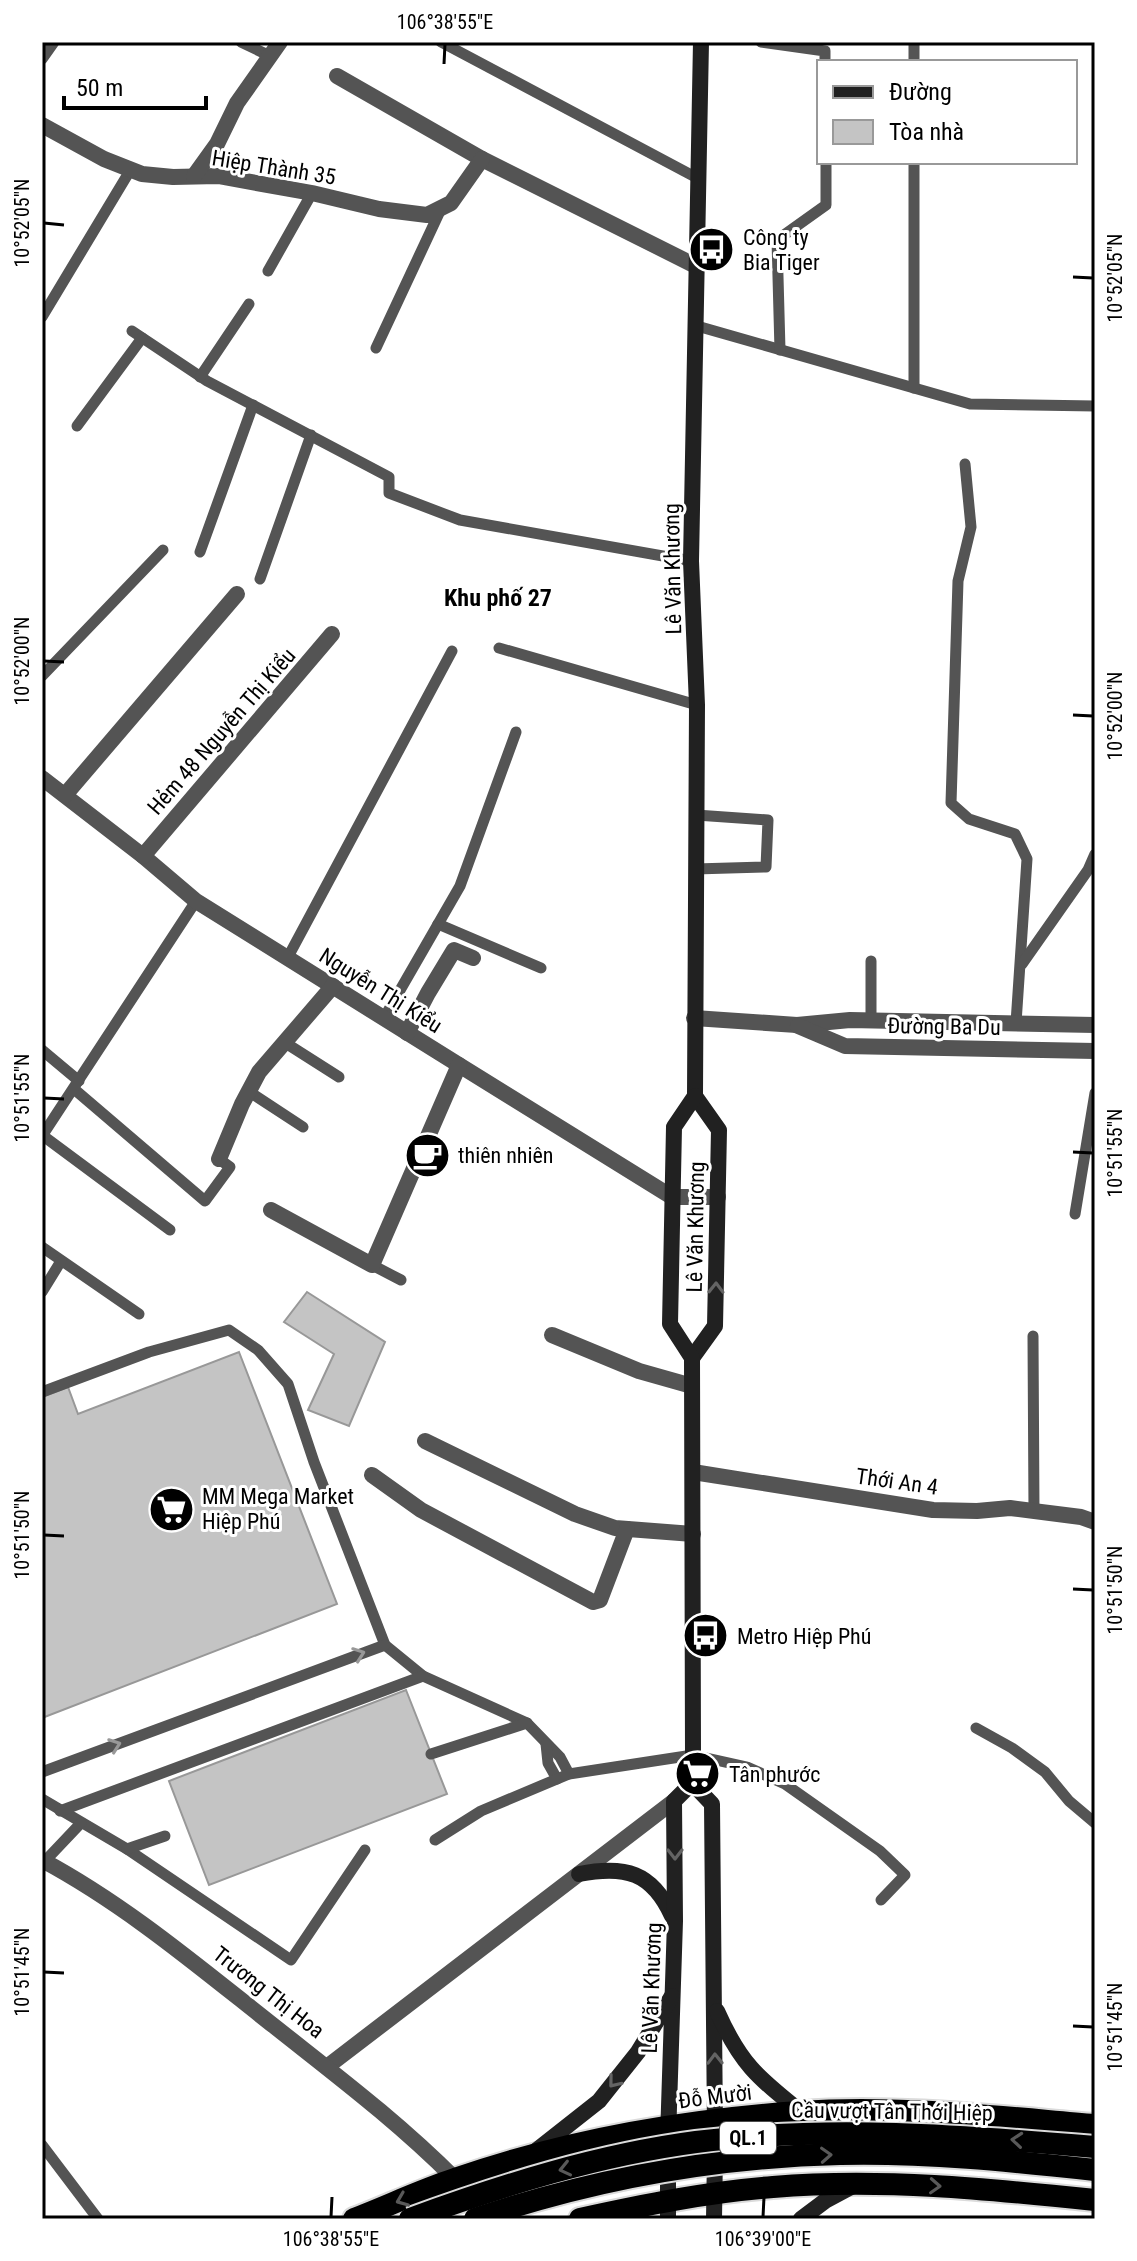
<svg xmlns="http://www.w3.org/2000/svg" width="1137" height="2261" viewBox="0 0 1137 2261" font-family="'Roboto Condensed',sans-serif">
<rect width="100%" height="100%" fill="#fff"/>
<!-- building -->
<g fill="#c4c4c4" stroke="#989898" stroke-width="2">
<polygon points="307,1292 385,1342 349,1426 308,1410 334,1354 284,1322"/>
<polygon points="239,1352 337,1604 42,1718 42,1397 68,1387 78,1414"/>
<polygon points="406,1690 447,1794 209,1885 169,1781"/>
</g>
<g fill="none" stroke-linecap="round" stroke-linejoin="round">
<defs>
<g id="trunk">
<path d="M354 2219C388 2206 421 2190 455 2179 564 2141 684 2120 799 2112 897 2105 998 2117 1095 2125"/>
<path d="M580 2219C644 2205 707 2192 773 2187 880 2178 988 2189 1095 2200"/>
</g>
</defs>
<!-- trunk casing -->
<use href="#trunk" stroke="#dbdbdb" stroke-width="26"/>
<!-- service -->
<g stroke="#545454" stroke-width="11">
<polyline points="241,42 270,56"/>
<polyline points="441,42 699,179"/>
<polyline points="761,42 825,51 825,62"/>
<polyline points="42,59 54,42"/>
<polyline points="914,62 914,42"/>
<polyline points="268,271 312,193"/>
<polyline points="42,317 131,169"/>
<polyline points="697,326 970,404 1095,406"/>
<polyline points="132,331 207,381 389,477 389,493 460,520 691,561"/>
<polyline points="376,348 441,209"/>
<polyline points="780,350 777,240 826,205 826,162"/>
<polyline points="200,377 249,304"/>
<polyline points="914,388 914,162"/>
<polyline points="77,426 142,338"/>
<polyline points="965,464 971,527 958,581 951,803 969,819 1015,834 1027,859 1016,1023"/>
<polyline points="200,552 253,405"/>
<polyline points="260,579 311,435"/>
<polyline points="499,648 697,705"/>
<polyline points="42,676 163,550"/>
<polyline points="695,869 766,867 768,820 696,815"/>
<polyline points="438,924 541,968"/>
<polyline points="288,957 452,651"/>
<polyline points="1022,964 1088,870 1095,854"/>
<polyline points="384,1018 460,886 516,732"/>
<polyline points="871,1021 871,961"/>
<polyline points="284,1042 339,1077"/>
<polyline points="42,1050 79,1081"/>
<polyline points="74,1089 205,1201 230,1167 219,1159"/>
<polyline points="248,1091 303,1127"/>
<polyline points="42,1135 170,1230"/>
<polyline points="42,1136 196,901"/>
<polyline points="1075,1214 1095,1093"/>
<polyline points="42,1247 139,1314"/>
<polyline points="372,1265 401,1280"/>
<polyline points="42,1292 61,1261"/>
<polyline points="1033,1336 1034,1512"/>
<polyline points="42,1392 149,1352 229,1330 258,1350 288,1384 314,1462 385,1645 423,1676 527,1723 560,1757 569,1774"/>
<polyline points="976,1728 1012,1748 1045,1772 1069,1801 1095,1823"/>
<polyline points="546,1744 548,1763 557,1779"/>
<polyline points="431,1754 527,1723"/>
<polyline points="42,1772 385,1645"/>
<polyline points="42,1799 127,1849 291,1960 365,1850"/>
<polyline points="60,1811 423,1676"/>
<polyline points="435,1840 481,1811 569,1774 693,1755 747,1767 785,1784 880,1851 905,1875 881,1900"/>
<polyline points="127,1849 165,1836"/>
<polyline points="45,1861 81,1823"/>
<polyline points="42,2145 98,2219"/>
</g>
<!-- minor -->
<g stroke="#545454" stroke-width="16">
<polyline points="337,76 482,159 698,267"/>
<polyline points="42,125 104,159 142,174 173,177 218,176 312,193 379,209 427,215 451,203 482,159"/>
<polyline points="194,176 217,144 237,103 280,42"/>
<polyline points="42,778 143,856 196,901 459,1065 672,1197 718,1197"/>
<polyline points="65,795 237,594"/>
<polyline points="143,856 332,634"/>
<polyline points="694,1018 797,1025 850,1020 1095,1025"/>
<polyline points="798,1026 845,1046 1095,1051"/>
<polyline points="407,1033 428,993 454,950 473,958"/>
<polyline points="219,1159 242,1104 259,1072 333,986"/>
<polyline points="271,1210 372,1265 459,1065"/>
<polyline points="552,1335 639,1371 692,1386"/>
<polyline points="425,1441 575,1514 615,1528 693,1534"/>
<polyline points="693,1472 933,1510 977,1511 1010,1508 1081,1517 1095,1522"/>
<polyline points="372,1475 421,1510 593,1602 600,1600 627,1529"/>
<polyline points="328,2066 674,1801"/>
</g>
<!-- tertiary -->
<path stroke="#545454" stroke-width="16" d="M42 1860C126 1905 199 1967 274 2026 337 2076 397 2121 455 2179"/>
<!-- secondary -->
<g stroke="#212121" stroke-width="16">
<polyline points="692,1358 715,1326 719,1130 695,1096 697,705 691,561 701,42"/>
<polyline points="692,1783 712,1804 715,2129"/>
<path d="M579 1874C625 1865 652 1872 672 1916"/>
<path d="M717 2011C740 2063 757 2077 801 2112"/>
<polyline points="668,2138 675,1921 674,1801 692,1783 693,1755 692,1358 670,1324 674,1127 695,1096"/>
<polyline points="533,2153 599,2101 638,2052 672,1996"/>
<polyline points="668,2161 668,2219"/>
<polyline points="714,2219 715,2153"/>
<polyline points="801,2219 825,2201 853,2186"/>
</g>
<!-- trunk -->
<use href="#trunk" stroke="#000" stroke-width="22"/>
<defs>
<g id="trunk-bridge">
<path d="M410 2219C503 2185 598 2155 696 2142 829 2125 963 2136 1095 2147"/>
<path d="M475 2219C593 2179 715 2157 840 2154 925 2152 1010 2161 1095 2170"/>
</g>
</defs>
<!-- trunk-bridge casing -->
<use href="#trunk-bridge" stroke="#dbdbdb" stroke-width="26" stroke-linecap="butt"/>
<!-- trunk-bridge -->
<use href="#trunk-bridge" stroke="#000" stroke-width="22"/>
</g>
<!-- one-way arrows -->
<defs><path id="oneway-chevron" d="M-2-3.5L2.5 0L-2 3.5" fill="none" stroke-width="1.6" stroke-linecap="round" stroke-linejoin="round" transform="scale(2)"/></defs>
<g stroke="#646464">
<use href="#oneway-chevron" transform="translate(716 1288) rotate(-89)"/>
<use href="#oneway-chevron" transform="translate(675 1854) rotate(90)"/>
<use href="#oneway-chevron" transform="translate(715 2059) rotate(-91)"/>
<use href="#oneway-chevron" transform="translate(614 2082) rotate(129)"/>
</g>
<g stroke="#989898">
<use href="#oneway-chevron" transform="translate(359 1654) rotate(-20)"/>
<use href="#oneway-chevron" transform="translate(115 1745) rotate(-20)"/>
</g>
<g stroke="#595959">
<use href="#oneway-chevron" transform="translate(1017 2140) rotate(-175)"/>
<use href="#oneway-chevron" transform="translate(826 2155) rotate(-3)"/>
<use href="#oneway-chevron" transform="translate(565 2169) rotate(167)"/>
<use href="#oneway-chevron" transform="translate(935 2186) rotate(3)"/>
<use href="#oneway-chevron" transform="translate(402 2200) rotate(158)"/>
</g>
<!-- ticks -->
<path fill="none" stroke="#000" stroke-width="3" d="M444 64 445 44M44 223 64 225M1073 277 1093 278M44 661 64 662M1073 715 1093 716M44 1098 64 1099M1073 1152 1093 1153M44 1535 64 1536M1073 1589 1093 1590M44 1972 64 1973M1073 2026 1093 2027M331 2217 332 2197M763 2217 764 2197"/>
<!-- icons -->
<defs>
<symbol id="bus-disc" viewBox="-11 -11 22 22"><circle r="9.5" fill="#000" stroke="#fff"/><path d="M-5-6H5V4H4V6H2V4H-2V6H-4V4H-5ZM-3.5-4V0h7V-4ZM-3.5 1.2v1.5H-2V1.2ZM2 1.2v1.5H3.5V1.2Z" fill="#fff"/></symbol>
<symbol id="cafe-disc" viewBox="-11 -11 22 22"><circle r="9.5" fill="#000" stroke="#fff"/><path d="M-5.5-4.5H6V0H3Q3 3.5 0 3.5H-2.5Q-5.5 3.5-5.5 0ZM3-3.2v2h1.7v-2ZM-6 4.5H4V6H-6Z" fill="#fff"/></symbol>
<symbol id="supermarket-disc" viewBox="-11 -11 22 22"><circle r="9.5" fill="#000" stroke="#fff"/><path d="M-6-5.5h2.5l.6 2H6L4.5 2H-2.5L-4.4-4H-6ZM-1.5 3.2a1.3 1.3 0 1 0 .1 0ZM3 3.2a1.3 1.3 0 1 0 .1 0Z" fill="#fff"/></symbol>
</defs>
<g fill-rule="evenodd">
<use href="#bus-disc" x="686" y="224" width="51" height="51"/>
<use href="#cafe-disc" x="402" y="1130" width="51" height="51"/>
<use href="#supermarket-disc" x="146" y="1484" width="51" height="51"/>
<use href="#bus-disc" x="680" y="1610" width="51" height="51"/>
<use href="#supermarket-disc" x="672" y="1748" width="51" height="51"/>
</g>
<g text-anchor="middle" stroke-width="6" stroke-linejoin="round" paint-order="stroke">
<!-- shield labels -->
<rect fill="#fff" stroke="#4c4c4c" stroke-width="2" x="720" y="2122" width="56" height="32" rx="6"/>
<g font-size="20" font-weight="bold" fill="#000">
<text x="748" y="2145">QL.1</text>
</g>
<!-- street labels -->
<g font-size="22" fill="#000" stroke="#fff">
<text transform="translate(274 167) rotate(9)" y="8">Hiệp Thành 35</text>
<text transform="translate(672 569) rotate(-91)" y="8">Lê Văn Khương</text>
<text transform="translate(221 731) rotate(-49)" y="8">Hẻm 48 Nguyễn Thị Kiểu</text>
<text transform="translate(381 990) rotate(32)" y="8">Nguyễn Thị Kiểu</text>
<text transform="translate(944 1026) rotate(1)" y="8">Đường Ba Du</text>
<text transform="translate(695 1227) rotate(-89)" y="8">Lê Văn Khương</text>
<text transform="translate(897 1481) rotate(8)" y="8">Thới An 4</text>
<text transform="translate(651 1988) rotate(-88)" y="8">Lê Văn Khương</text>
<text transform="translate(269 1992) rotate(38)" y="8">Trương Thị Hoa</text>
<text transform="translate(715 2096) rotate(-7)" y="8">Đỗ Mười</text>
<text transform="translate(892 2111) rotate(1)" y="8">Cầu vượt Tân Thới Hiệp</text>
</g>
<!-- poi labels -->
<g font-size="22" fill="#000" stroke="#fff" text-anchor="start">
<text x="743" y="245">Công ty<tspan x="743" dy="25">Bia Tiger</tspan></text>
<text x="458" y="1163">thiên nhiên</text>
<text x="202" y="1504">MM Mega Market<tspan x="202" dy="25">Hiệp Phú</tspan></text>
<text x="737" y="1644">Metro Hiệp Phú</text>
<text x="729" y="1782">Tân phước</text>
</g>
<!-- neighbourhood labels -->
<g font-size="24" font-weight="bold" fill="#000" stroke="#fff">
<text x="498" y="606">Khu phố 27</text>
</g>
</g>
<!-- border -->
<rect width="1137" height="2261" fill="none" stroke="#ffffff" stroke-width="88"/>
<!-- legend -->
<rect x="817" y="60" width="260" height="104" fill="#ffffff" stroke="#999999" stroke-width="2"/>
<rect x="833" y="86" width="40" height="12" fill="#212121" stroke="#999999" stroke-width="2"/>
<text x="889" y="100" font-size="24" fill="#000000">Đường</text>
<rect x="833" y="120" width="40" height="24" fill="#c4c4c4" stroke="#999999" stroke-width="2"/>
<text x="889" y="140" font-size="24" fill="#000000">Tòa nhà</text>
<!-- scale -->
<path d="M64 96v12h142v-12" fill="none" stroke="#000000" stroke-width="4"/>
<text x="76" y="96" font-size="24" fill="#000000" stroke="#ffffff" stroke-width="6" paint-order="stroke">50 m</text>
<rect x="44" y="44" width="1049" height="2173" fill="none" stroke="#000" stroke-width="3"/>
<g font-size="20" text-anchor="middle" fill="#000">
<text x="445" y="29">106°38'55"E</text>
<text transform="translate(22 223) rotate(-90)" y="7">10°52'05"N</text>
<text transform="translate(1115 278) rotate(-90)" y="7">10°52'05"N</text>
<text transform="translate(22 661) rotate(-90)" y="7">10°52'00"N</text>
<text transform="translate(1115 716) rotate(-90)" y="7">10°52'00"N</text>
<text transform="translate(22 1098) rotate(-90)" y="7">10°51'55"N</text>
<text transform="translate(1115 1153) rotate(-90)" y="7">10°51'55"N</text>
<text transform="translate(22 1535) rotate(-90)" y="7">10°51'50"N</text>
<text transform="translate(1115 1590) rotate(-90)" y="7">10°51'50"N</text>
<text transform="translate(22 1972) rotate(-90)" y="7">10°51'45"N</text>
<text transform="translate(1115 2027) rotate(-90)" y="7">10°51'45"N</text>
<text x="331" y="2246">106°38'55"E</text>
<text x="763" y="2246">106°39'00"E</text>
</g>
</svg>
